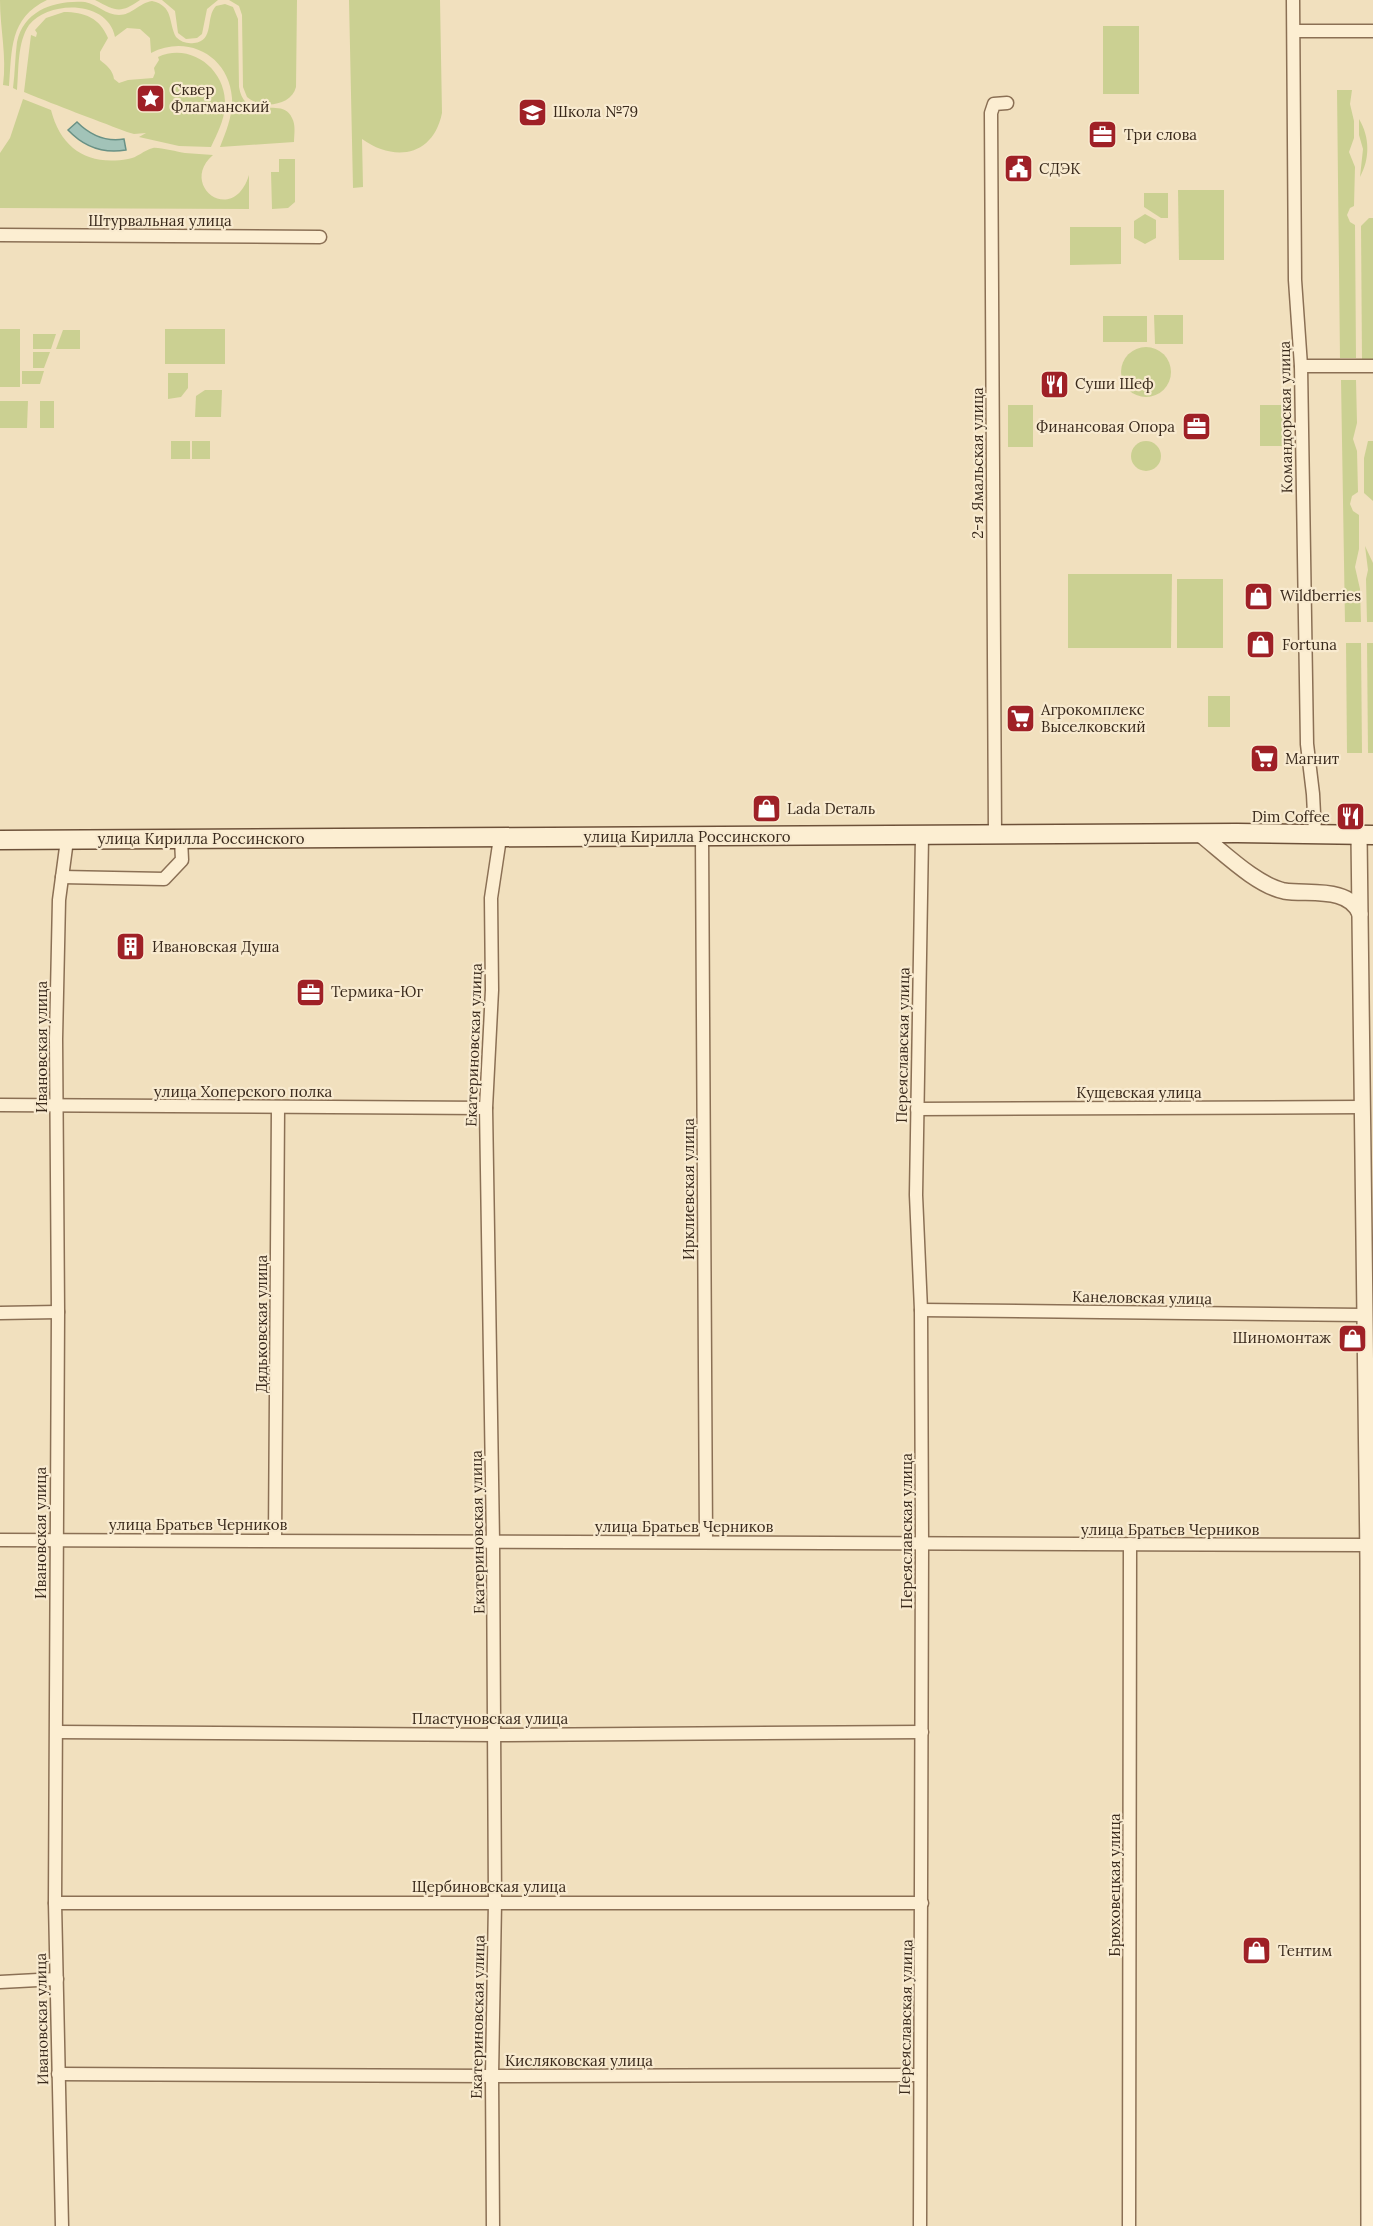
<svg xmlns="http://www.w3.org/2000/svg" width="1373" height="2226" viewBox="0 0 1373 2226" font-family="Lora,serif">
<rect width="100%" height="100%" fill="#f1e0be"/>
<!-- green -->
<g fill="#cbd092">
<path d="M0 0H47C9 18 12 50 9 86L3 85C7 56 0 29 0 0Z"/>
<path d="M95 0H140C120 14 116 11 95 0Z"/>
<polygon points="162,0 218,0 207,9 202,34 197,38 186,39 178,33 175,11"/>
<path d="M229 0H297L296 87C291 107 260 109 247 97L243 87 242 15 239 6Z"/>
<path d="M349 0H440L442 113C433 157 394 162 362 139L363 187 353 188Z"/>
<path d="M152 1C174 6 168 22 176 37 181 42 187 44 194 43 215 41 205 17 216 6L225 4 233 7 238 19 239 87C245 124 282 95 292 118 296 125 294 135 294 142L220 147C226 132 233 115 232 98 229 56 188 34 151 53L150 38 140 29 127 28 115 37C108 0 49 0 29 25 17 43 19 69 17 90L13 88C15 73 15 57 17 42 24 10 55 0 85 2 97 4 106 15 119 15 132 15 139 3 152 1Z"/>
<path d="M64 12C84 12 100 18 108 38L100 52V60C106 65 113 70 114 79L119 83 128 80 153 78 155 73 154 68 159 60 158 57C191 42 227 70 225 106 224 121 217 134 211 147L179 146 139 137 146 133 134 134 127 132C88 117 63 108 24 92L31 35 36 37 37 33 35 30 46 18Z"/>
<rect x="1103" y="26" width="36" height="68"/>
<polygon points="1337,90 1352,90 1350,104 1354,121 1354,138 1349,152 1355,167 1354,206 1350,208 1347,215 1350,222 1355,225 1356,358 1340,358"/>
<path d="M23 99 51 110C61 149 88 166 128 159 137 158 144 150 153 148 159 147 177 152 185 153 194 154 204 154 213 155 178 185 233 227 249 175V209L0 208V153L10 138Z"/>
<path d="M1359 119C1370 137 1370 159 1360 177L1363 149 1359 135Z"/>
<polygon points="279,159 295,159 295,202 288,208 272,209 271,172 279,172"/>
<polygon points="1178,190 1224,190 1224,260 1179,260"/>
<polygon points="1144,193 1168,193 1168,218 1161,218 1144,207"/>
<polygon points="1145,214 1156,220 1156,238 1145,244 1134,238 1134,221"/>
<polygon points="1369,218 1373,218 1373,359 1362,359 1361,226"/>
<polygon points="1070,227 1121,227 1121,264 1070,265"/>
<polygon points="1154,315 1183,315 1183,344 1155,344"/>
<rect x="1103" y="316" width="44" height="26"/>
<rect x="0" y="329" width="20" height="58"/>
<rect x="165" y="329" width="60" height="35"/>
<polygon points="63,330 80,330 80,349 56,349"/>
<polygon points="33,334 56,334 51,349 33,349"/>
<circle cx="1146" cy="372" r="25"/>
<polygon points="33,352 50,352 44,368 33,368"/>
<polygon points="22,371 44,371 40,384 22,384"/>
<polygon points="168,373 188,373 188,388 181,397 168,399"/>
<polygon points="1341,380 1356,380 1357,423 1353,439 1357,451 1358,492 1352,496 1350,504 1353,511 1359,515 1359,549 1355,567 1360,589 1361,622 1345,622"/>
<polygon points="205,390 222,390 221,417 195,417 196,396"/>
<polygon points="0,401 28,401 27,428 0,428"/>
<rect x="40" y="401" width="14" height="27"/>
<rect x="1008" y="405" width="25" height="42"/>
<rect x="1260" y="405" width="29" height="41"/>
<circle cx="1146" cy="456" r="15"/>
<rect x="171" y="441" width="19" height="18"/>
<rect x="192" y="441" width="18" height="18"/>
<polygon points="1368,441 1373,441 1373,501 1364,493 1364,458"/>
<polygon points="1365,546 1373,563 1373,622 1367,622 1366,579 1368,570"/>
<polygon points="1068,574 1172,574 1171,648 1068,648"/>
<rect x="1177" y="579" width="46" height="69"/>
<polygon points="1346,643 1361,643 1362,753 1347,753"/>
<polygon points="1367,643 1373,643 1373,753 1368,753"/>
<rect x="1208" y="696" width="22" height="31"/>
</g>
<!-- water -->
<path fill="#a2c3b8" stroke="#699185" stroke-width="1.5" d="M77 122C90 135 106 142 124 139L126 150C103 154 84 147 68 130Z"/>
<g fill="none" stroke-linecap="round" stroke-linejoin="round">
<defs>
<g id="minor">
<polyline points="1293,0 1295,280 1301,366 1307,744 1313,794 1315,834"/>
<polyline points="1294,31 1373,31"/>
<polyline points="0,235 320,237"/>
<polyline points="1301,366 1373,366"/>
<polyline points="995,835 991,113 994,104 1007,103"/>
<polyline points="702,837 706,1542"/>
<polyline points="62,877 164,879 182,860 181,839"/>
<polyline points="0,1105 486,1108"/>
<polyline points="917,1109 1362,1107"/>
<polyline points="921,1310 1363,1315"/>
<polyline points="0,1313 58,1312"/>
<polyline points="0,1540 1367,1545"/>
<polyline points="275,1540 278,1108"/>
<polyline points="57,1732 494,1735 922,1732"/>
<polyline points="55,1903 922,1903"/>
<polyline points="0,1982 57,1979"/>
<polyline points="58,2074 492,2076 920,2075"/>
<polyline points="62,2226 55,1903 58,1312 56,1039 59,900 67,840"/>
<polyline points="493,2226 492,2076 495,1902 493,1541 486,1108 492,990 491,898 500,838"/>
<polyline points="920,2226 922,1544 921,1310 916,1195 922,836"/>
<polyline points="1129,2226 1130,1544"/>
</g>
<g id="tertiary">
<path d="M1200 834C1223 852 1256 885 1284 891 1308 895 1349 886 1360 914"/>
<polyline points="1359,835 1368,1560 1369,2226"/>
</g>
<polyline id="secondary" points="0,840 1237,833 1373,835"/>
</defs>
<!-- minor casing -->
<use href="#minor" stroke="#8b7055" stroke-width="15"/>
<!-- tertiary casing -->
<use href="#tertiary" stroke="#8b7055" stroke-width="18"/>
<!-- secondary casing -->
<use href="#secondary" stroke="#6d5139" stroke-width="21"/>
<!-- minor -->
<use href="#minor" stroke="#fceed2" stroke-width="12"/>
<!-- tertiary -->
<use href="#tertiary" stroke="#fceed2" stroke-width="15"/>
<!-- secondary -->
<use href="#secondary" stroke="#fceed2" stroke-width="18"/>
</g>
<!-- icons -->
<defs>
<symbol id="sight-square" viewBox="-11 -11 22 22"><rect x="-9" y="-9" width="18" height="18" rx="4" fill="#9f2026" stroke="#f8eacf"/><path d="M0-6L1.8-2.2L6-1.7L2.9 1.2L3.7 5.4L0 3.3L-3.7 5.4L-2.9 1.2L-6-1.7L-1.8-2.2Z" fill="#fff"/></symbol>
<symbol id="school-square" viewBox="-11 -11 22 22"><rect x="-9" y="-9" width="18" height="18" rx="4" fill="#9f2026" stroke="#f8eacf"/><path d="M0-5L7-2L0 1L-7-2ZM-4 1L0 2.5L4 1V4Q0 6-4 4Z" fill="#fff"/></symbol>
<symbol id="office-square" viewBox="-11 -11 22 22"><rect x="-9" y="-9" width="18" height="18" rx="4" fill="#9f2026" stroke="#f8eacf"/><path d="M-6-3h4V-5.5h4V-3h4V5H-6ZM-1-4.5V-3h2v-1.5ZM-6 0V1H6V0Z" fill="#fff"/></symbol>
<symbol id="civic-square" viewBox="-11 -11 22 22"><rect x="-9" y="-9" width="18" height="18" rx="4" fill="#9f2026" stroke="#f8eacf"/><path d="M-.6-6.5H3V-4.5H.6V-3L4-1V1h2V6H-6V1h2V-1L-.6-3ZM-1.2 2.5V6h2.4V2.5Z" fill="#fff"/></symbol>
<symbol id="restaurant-square" viewBox="-11 -11 22 22"><rect x="-9" y="-9" width="18" height="18" rx="4" fill="#9f2026" stroke="#f8eacf"/><path d="M-5-6h1v4h1v-4h1v4h1v-4h1v5L-1.5 .5V6h-2V.5L-5-1ZM5-6V6H3V1.5H1.5Q1.5-4 5-6Z" fill="#fff"/></symbol>
<symbol id="shop-square" viewBox="-11 -11 22 22"><rect x="-9" y="-9" width="18" height="18" rx="4" fill="#9f2026" stroke="#f8eacf"/><path d="M-5-2.5h2.3a2.7 3.5 0 0 1 5.4 0H5L5.5 6h-11ZM-1.5-2.5h3a1.5 2.3 0 0 0-3 0Z" fill="#fff"/></symbol>
<symbol id="supermarket-square" viewBox="-11 -11 22 22"><rect x="-9" y="-9" width="18" height="18" rx="4" fill="#9f2026" stroke="#f8eacf"/><path d="M-6-5.5h2.5l.6 2H6L4.5 2H-2.5L-4.4-4H-6ZM-1.5 3.2a1.3 1.3 0 1 0 .1 0ZM3 3.2a1.3 1.3 0 1 0 .1 0Z" fill="#fff"/></symbol>
<symbol id="building-square" viewBox="-11 -11 22 22"><rect x="-9" y="-9" width="18" height="18" rx="4" fill="#9f2026" stroke="#f8eacf"/><path d="M-4-6H4V6H1V3H-1V6H-4ZM-2.5-4.3h1.7v1.8h-1.7ZM.8-4.3h1.7v1.8H.8ZM-2.5-1h1.7V.8h-1.7ZM.8-1h1.7V.8H.8Z" fill="#fff"/></symbol>
</defs>
<g fill-rule="evenodd">
<use href="#sight-square" x="134" y="82" width="33" height="33"/>
<use href="#school-square" x="516" y="96" width="33" height="33"/>
<use href="#office-square" x="1086" y="118" width="33" height="33"/>
<use href="#civic-square" x="1002" y="152" width="33" height="33"/>
<use href="#restaurant-square" x="1038" y="368" width="33" height="33"/>
<use href="#office-square" x="1180" y="410" width="33" height="33"/>
<use href="#shop-square" x="1242" y="580" width="33" height="33"/>
<use href="#shop-square" x="1244" y="628" width="33" height="33"/>
<use href="#supermarket-square" x="1004" y="702" width="33" height="33"/>
<use href="#supermarket-square" x="1248" y="742" width="33" height="33"/>
<use href="#shop-square" x="750" y="792" width="33" height="33"/>
<use href="#restaurant-square" x="1334" y="800" width="33" height="33"/>
<use href="#building-square" x="114" y="930" width="33" height="33"/>
<use href="#office-square" x="294" y="976" width="33" height="33"/>
<use href="#shop-square" x="1336" y="1322" width="33" height="33"/>
<use href="#shop-square" x="1240" y="1934" width="33" height="33"/>
</g>
<g text-anchor="middle" stroke-width="4.5" stroke-linejoin="round" paint-order="stroke">
<!-- poi labels -->
<g font-size="15" fill="#39291b" stroke="#f8eacf" text-anchor="start">
<text x="171" y="95">Сквер<tspan x="171" dy="17">Флагманский</tspan></text>
<text x="553" y="117">Школа №79</text>
<text x="1124" y="140">Три слова</text>
<text x="1039" y="174">СДЭК</text>
<text x="1075" y="389">Суши Шеф</text>
<text x="1175" y="432" text-anchor="end">Финансовая Опора</text>
<text x="1280" y="601">Wildberries</text>
<text x="1282" y="650">Fortuna</text>
<text x="1041" y="715">Агрокомплекс<tspan x="1041" dy="17">Выселковский</tspan></text>
<text x="1285" y="764">Магнит</text>
<text x="787" y="814">Lada Dеталь</text>
<text x="1330" y="822" text-anchor="end">Dim Coffee</text>
<text x="152" y="952">Ивановская Душа</text>
<text x="331" y="997">Термика-Юг</text>
<text x="1331" y="1343" text-anchor="end">Шиномонтаж</text>
<text x="1278" y="1956">Тентим</text>
</g>
<!-- street labels -->
<g font-size="15" fill="#39291b" stroke="#f8eacf">
<text x="160" y="226">Штурвальная улица</text>
<text transform="translate(1286 417) rotate(-91)" y="5">Командорская улица</text>
<text transform="translate(978 463) rotate(-90)" y="5">2-я Ямальская улица</text>
<text x="687" y="842">улица Кирилла Россинского</text>
<text x="201" y="844">улица Кирилла Россинского</text>
<text transform="translate(474 1045) rotate(-88)" y="5">Екатериновская улица</text>
<text transform="translate(903 1045) rotate(-89)" y="5">Переяславская улица</text>
<text transform="translate(42 1047) rotate(-90)" y="5">Ивановская улица</text>
<text x="243" y="1097">улица Хоперского полка</text>
<text x="1139" y="1098">Кущевская улица</text>
<text transform="translate(689 1189) rotate(-90)" y="5">Ирклиевская улица</text>
<text transform="translate(1142 1298) rotate(1)" y="5">Канеловская улица</text>
<text transform="translate(262 1324) rotate(-90)" y="5">Дядьковская улица</text>
<text x="198" y="1530">улица Братьев Черников</text>
<text x="684" y="1532">улица Братьев Черников</text>
<text x="1170" y="1535">улица Братьев Черников</text>
<text transform="translate(907 1531) rotate(-90)" y="5">Переяславская улица</text>
<text transform="translate(478 1532) rotate(-91)" y="5">Екатериновская улица</text>
<text transform="translate(41 1533) rotate(-90)" y="5">Ивановская улица</text>
<text x="490" y="1724">Пластуновская улица</text>
<text transform="translate(1115 1885) rotate(-90)" y="5">Брюховецкая улица</text>
<text x="489" y="1892">Щербиновская улица</text>
<text transform="translate(478 2017) rotate(-89)" y="5">Екатериновская улица</text>
<text transform="translate(906 2017) rotate(-89)" y="5">Переяславская улица</text>
<text transform="translate(42 2019) rotate(-91)" y="5">Ивановская улица</text>
<text x="579" y="2066">Кисляковская улица</text>
</g>
</g>
</svg>
